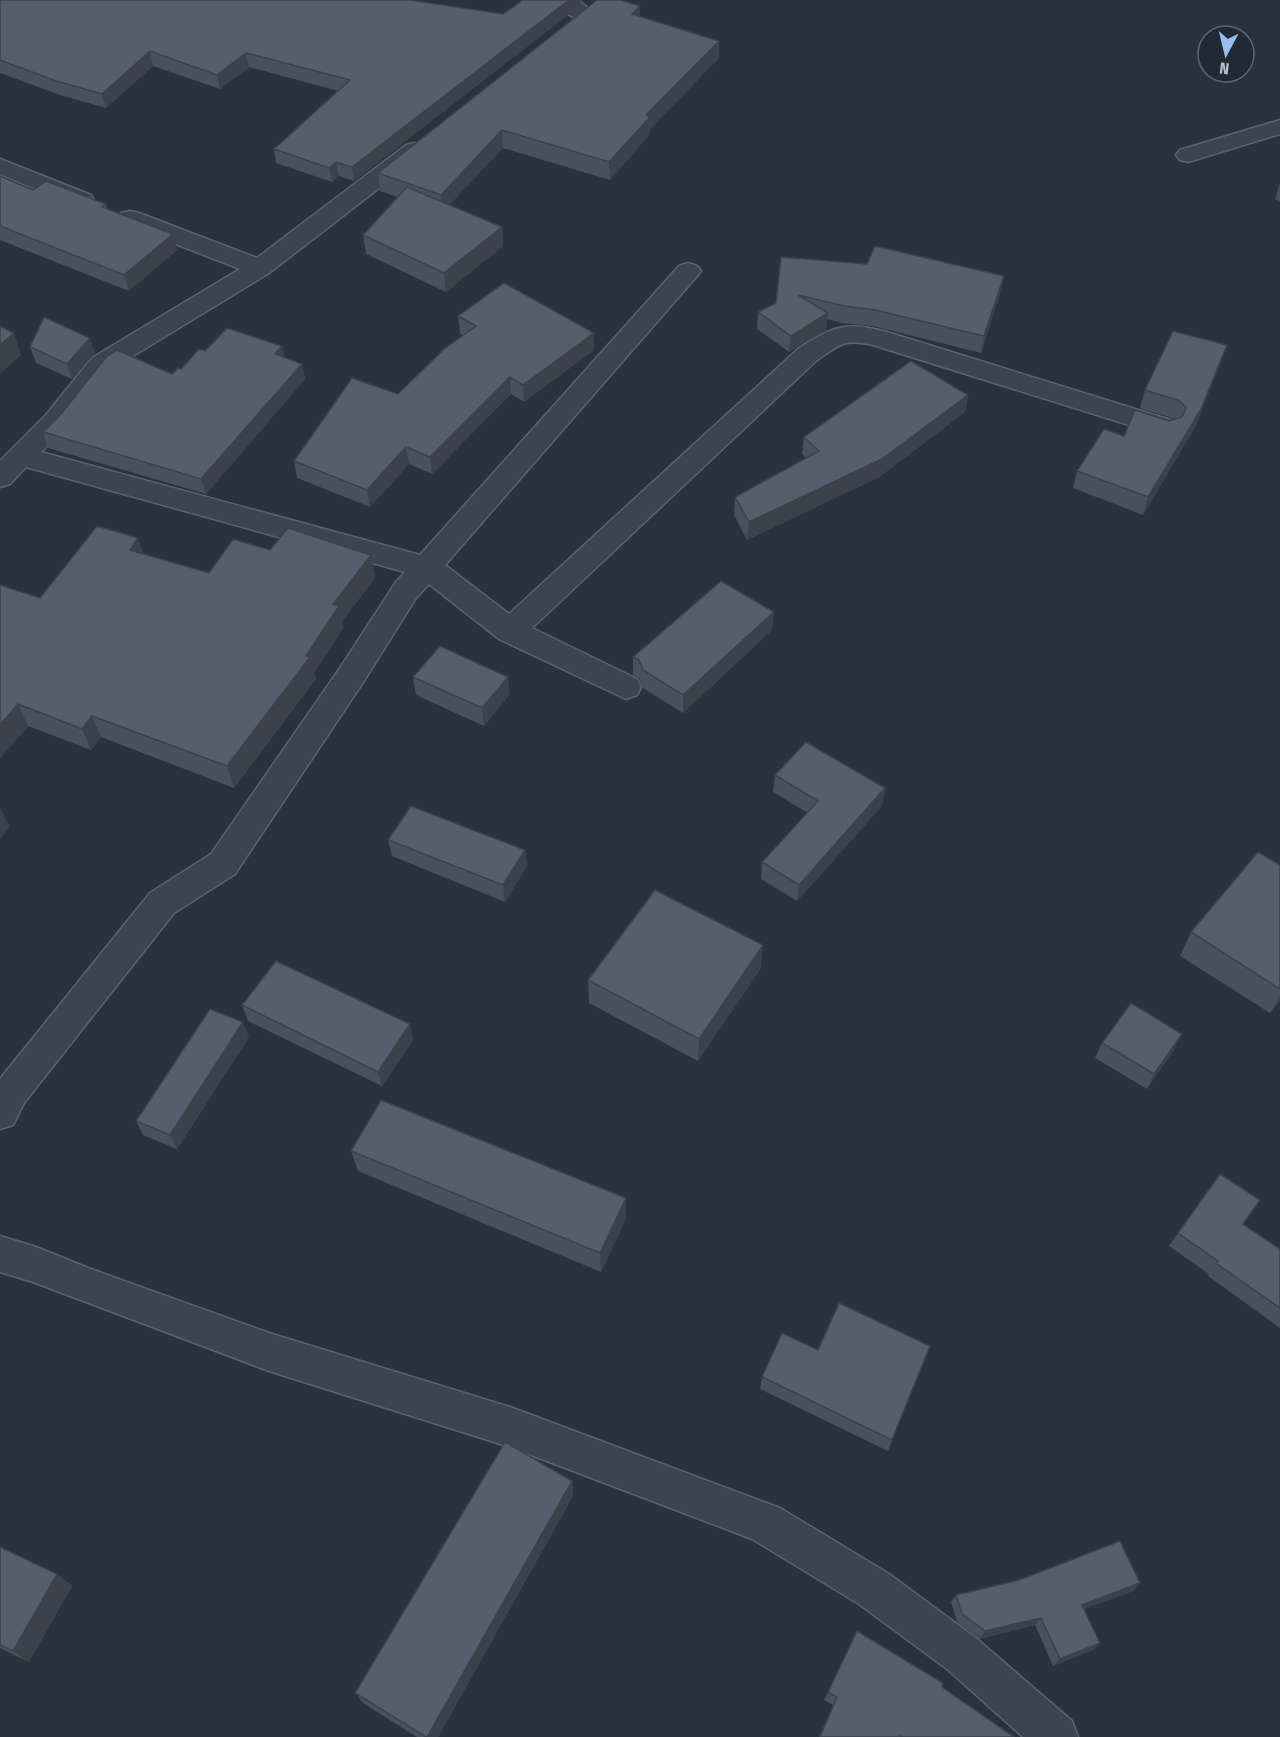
<svg xmlns="http://www.w3.org/2000/svg" width="1280" height="1737" viewBox="0 0 1280 1737" font-family="'Fira Sans Condensed',sans-serif">
<rect width="100%" height="100%" fill="#28333f"/>
<g fill="none" stroke-linecap="round" stroke-linejoin="round">
<defs>
<g id="minor">
<path d="M553 0H578L596 15 593 20C578 23 562 12 553 0Z"/>
<polygon points="1280,120 1280,134 1188,162 1180,160 1176,155 1180,150"/>
<path d="M414 143 422 145 426 150 422 155 269 273 110 370 65 428 41 452 420 555 679 266 688 263 697 266 701 271 697 276 445 565 509 614 798 349C832 326 846 321 887 332L1174 421 1178 427 1174 433 1164 436 873 345C843 338 839 345 816 361L532 628 637 679 641 687 637 695 626 699 499 639 429 584 416 598 362 684 235 874 174 913 24 1103 13 1125 0 1129V1079L150 893 211 854 340 668 396 582 405 572 26 467 10 484 0 487V461L45 416 92 358 240 269 121 223 118 218 121 213 130 211 139 213 257 258 406 145Z"/>
<polygon points="0,159 91,195 94,200 91,205 82,207 73,205 0,174"/>
</g>
<polygon id="tertiary" points="0,1236 36,1247 88,1268 269,1333 510,1407 780,1508 889,1574 977,1639 1072,1721 1078,1737 1023,1737 947,1669 859,1604 752,1539 510,1447 269,1371 33,1282 0,1272"/>
</defs>
<!-- minor casing -->
<use href="#minor" stroke="#5a636c" stroke-width="3"/>
<!-- tertiary casing -->
<use href="#tertiary" stroke="#5a636c" stroke-width="3"/>
<!-- minor -->
<use href="#minor" fill="#3c454f" fill-rule="evenodd"/>
<!-- tertiary -->
<use href="#tertiary" fill="#3c454f" fill-rule="evenodd"/>
</g>
<!-- wall -->
<g fill="#48515d">
<polygon points="0,0 503,14 581,5 354,181 339,176 332,182 276,163 274,149 338,91 249,67 220,89 153,66 106,108 60,95 0,73"/>
<polygon points="640,17 719,41 719,58 650,129 650,134 610,180 503,148 449,205 502,227 503,246 446,292 366,254 363,235 398,197 380,191 378,173"/>
<polygon points="0,176 33,190 106,204 107,209 173,234 177,250 129,291 0,240"/>
<polygon points="1280,183 1280,202 1275,199"/>
<polygon points="781,257 1000,293 981,353 873,326 842,323 827,319 826,330 789,352 757,329 758,312 776,303"/>
<polygon points="458,316 594,350 524,402 511,394 432,474 409,464 370,507 297,478 294,461 398,394 463,335 460,334"/>
<polygon points="282,346 285,358 302,364 305,379 206,494 48,448 43,432 172,374 205,351"/>
<polygon points="30,347 95,353 72,379 36,363"/>
<polygon points="1221,362 1195,427 1143,515 1073,488 1077,471 1124,436 1175,419 1140,408 1145,390"/>
<polygon points="968,395 965,412 879,477 747,540 734,515 735,497 806,458 802,454 804,437"/>
<polygon points="270,550 371,555 375,578 342,621 343,628 314,673 316,679 234,788 101,737 91,750 28,726 0,758 0,585 40,598 143,554 209,573"/>
<polygon points="772,630 683,713 643,688 639,678 633,675 633,657"/>
<polygon points="413,677 510,694 484,726 416,695"/>
<polygon points="775,775 885,788 882,806 797,901 761,879 762,862 808,813 773,792"/>
<polygon points="388,840 525,850 527,866 505,902 392,856"/>
<polygon points="1280,865 1280,1000 1270,1013 1180,956 1191,932"/>
<polygon points="761,968 698,1061 589,1003 588,980"/>
<polygon points="242,1005 413,1040 382,1086 248,1021"/>
<polygon points="249,1037 177,1149 143,1135 136,1121"/>
<polygon points="1102,1043 1174,1049 1147,1089 1095,1058"/>
<polygon points="351,1151 626,1218 601,1272 358,1171"/>
<polygon points="1243,1224 1280,1249 1280,1328 1208,1276 1209,1274 1169,1246 1178,1233"/>
<polygon points="930,1346 888,1451 760,1389 762,1377 818,1350"/>
<polygon points="572,1481 573,1496 438,1737 417,1737 363,1703 355,1693"/>
<polygon points="0,1547 57,1574 72,1586 29,1662 0,1648"/>
<polygon points="1140,1583 1133,1591 1084,1609 1093,1650 1053,1666 1035,1625 980,1639 957,1622 951,1602 956,1595"/>
<polygon points="857,1631 942,1687 1014,1737 819,1737 833,1705 824,1700"/>
</g>
<!-- shaded-wall -->
<g fill="#3b424c">
<polygon points="569,0 581,0 581,5 354,181 352,167"/>
<polygon points="640,6 640,23 632,14"/>
<polygon points="719,41 719,58 650,129 650,134 610,180 609,162 646,115"/>
<polygon points="150,51 153,66 106,108 102,94"/>
<polygon points="246,53 249,67 220,89 217,75"/>
<polygon points="502,130 503,148 442,213 441,195"/>
<polygon points="336,162 339,176 332,182 329,168"/>
<polygon points="502,227 503,246 446,292 444,273"/>
<polygon points="173,234 177,250 129,291 124,275"/>
<polygon points="1004,276 1000,293 981,353 984,336"/>
<polygon points="828,313 826,330 789,352 791,336"/>
<polygon points="14,333 21,355 0,374 0,345"/>
<polygon points="594,333 594,350 524,402 523,385"/>
<polygon points="90,338 95,353 72,379 67,364"/>
<polygon points="1227,345 1221,362 1195,427 1143,515 1148,497"/>
<polygon points="282,346 286,362 275,354"/>
<polygon points="302,364 305,379 206,494 201,479"/>
<polygon points="510,377 511,394 432,474 430,457"/>
<polygon points="968,395 965,412 879,477 747,540 749,522"/>
<polygon points="406,447 409,464 370,507 367,490"/>
<polygon points="138,538 146,561 130,550"/>
<polygon points="371,555 375,578 342,621 343,628 314,673 316,679 234,788 227,766 306,656 333,604"/>
<polygon points="774,612 772,630 683,713 683,695"/>
<polygon points="508,677 510,694 484,726 482,708"/>
<polygon points="18,704 28,726 0,758 0,725"/>
<polygon points="92,716 101,737 91,750 82,729"/>
<polygon points="885,788 882,806 797,901 799,885"/>
<polygon points="0,808 10,827 0,839"/>
<polygon points="525,850 527,866 505,902 503,885"/>
<polygon points="763,945 761,968 698,1061 699,1039"/>
<polygon points="1280,996 1280,1000 1270,1013"/>
<polygon points="243,1022 249,1037 177,1149 170,1135"/>
<polygon points="410,1024 413,1040 382,1086 378,1072"/>
<polygon points="1182,1034 1174,1049 1147,1089 1154,1074"/>
<polygon points="626,1198 626,1218 601,1272 600,1253"/>
<polygon points="572,1481 573,1496 438,1737 427,1737"/>
<polygon points="57,1574 72,1586 29,1662 13,1651"/>
<polygon points="1140,1583 1133,1591 1075,1612 1082,1605"/>
<polygon points="1041,1618 1035,1625 980,1639 985,1631"/>
<polygon points="1100,1643 1093,1650 1053,1666 1060,1659"/>
</g>
<!-- building -->
<g fill="#545e6c" stroke="#3b424c" stroke-width="1.5">
<polygon points="0,0 410,0 503,14 523,0 569,0 352,167 336,162 329,168 274,149 350,80 246,53 217,75 150,51 102,94 56,81 0,60"/>
<polygon points="597,0 621,0 640,6 632,14 719,41 646,115 650,117 609,162 502,130 441,195 378,173"/>
<polygon points="0,176 33,190 46,181 106,204 102,207 173,234 124,275 0,226"/>
<polygon points="407,187 502,227 444,273 363,235"/>
<polygon points="875,246 1004,276 984,336 875,310 844,306 798,295 828,313 791,336 758,312 776,303 781,257 867,264"/>
<polygon points="504,283 594,333 523,385 510,377 430,457 406,447 367,490 294,461 352,378 398,394 444,349 476,326 458,316"/>
<polygon points="44,317 90,338 67,364 30,347"/>
<polygon points="0,326 14,333 0,345"/>
<polygon points="227,328 282,346 275,354 302,364 201,479 43,432 61,414 107,356 117,350 172,374 178,368 181,369 199,349 205,351"/>
<polygon points="1173,331 1227,345 1201,409 1148,497 1077,471 1104,429 1124,436 1135,410 1169,421 1182,417 1186,408 1180,401 1145,390"/>
<polygon points="911,361 968,395 882,459 749,522 735,497 819,451 804,437"/>
<polygon points="97,526 138,538 130,550 209,573 233,539 270,550 288,528 371,555 333,604 339,606 306,656 310,657 227,766 92,716 82,729 18,704 0,725 0,585 40,598"/>
<polygon points="721,581 774,612 683,695 643,670 639,660 633,657"/>
<polygon points="440,646 508,677 482,708 413,677"/>
<polygon points="806,742 885,788 799,885 762,862 818,801 775,775"/>
<polygon points="411,806 525,850 503,885 388,840"/>
<polygon points="1258,852 1280,865 1280,989 1191,932"/>
<polygon points="655,890 763,945 699,1039 588,980"/>
<polygon points="276,961 410,1024 378,1072 242,1005"/>
<polygon points="1131,1003 1182,1034 1154,1074 1102,1043"/>
<polygon points="210,1009 243,1022 170,1135 136,1121"/>
<polygon points="381,1100 626,1198 600,1253 351,1151"/>
<polygon points="1220,1174 1260,1200 1243,1224 1280,1249 1280,1308 1217,1264 1218,1261 1178,1233"/>
<polygon points="839,1303 930,1346 892,1440 762,1377 782,1333 818,1350"/>
<polygon points="505,1442 572,1481 427,1737 426,1737 355,1693"/>
<polygon points="1120,1541 1140,1583 1082,1605 1100,1643 1060,1659 1041,1618 985,1631 962,1614 956,1595 1019,1580"/>
<polygon points="0,1547 57,1574 13,1651 0,1645"/>
<polygon points="857,1631 943,1683 942,1687 1014,1737 902,1737 900,1736 900,1737 820,1737 837,1697 828,1692"/>
</g>
<!-- north arrow -->
<g transform="translate(1226 54) rotate(187)"><circle r="28" fill="#212a34" stroke="#5e6670" stroke-width="1.5"/>
<path d="M0-4.5L10 22L0 15L-10 22Z" fill="#98bcef"/>
<text y="-9" font-size="16" font-weight="bold" text-anchor="middle" fill="#b9c0c9">N</text>
</g>
</svg>
